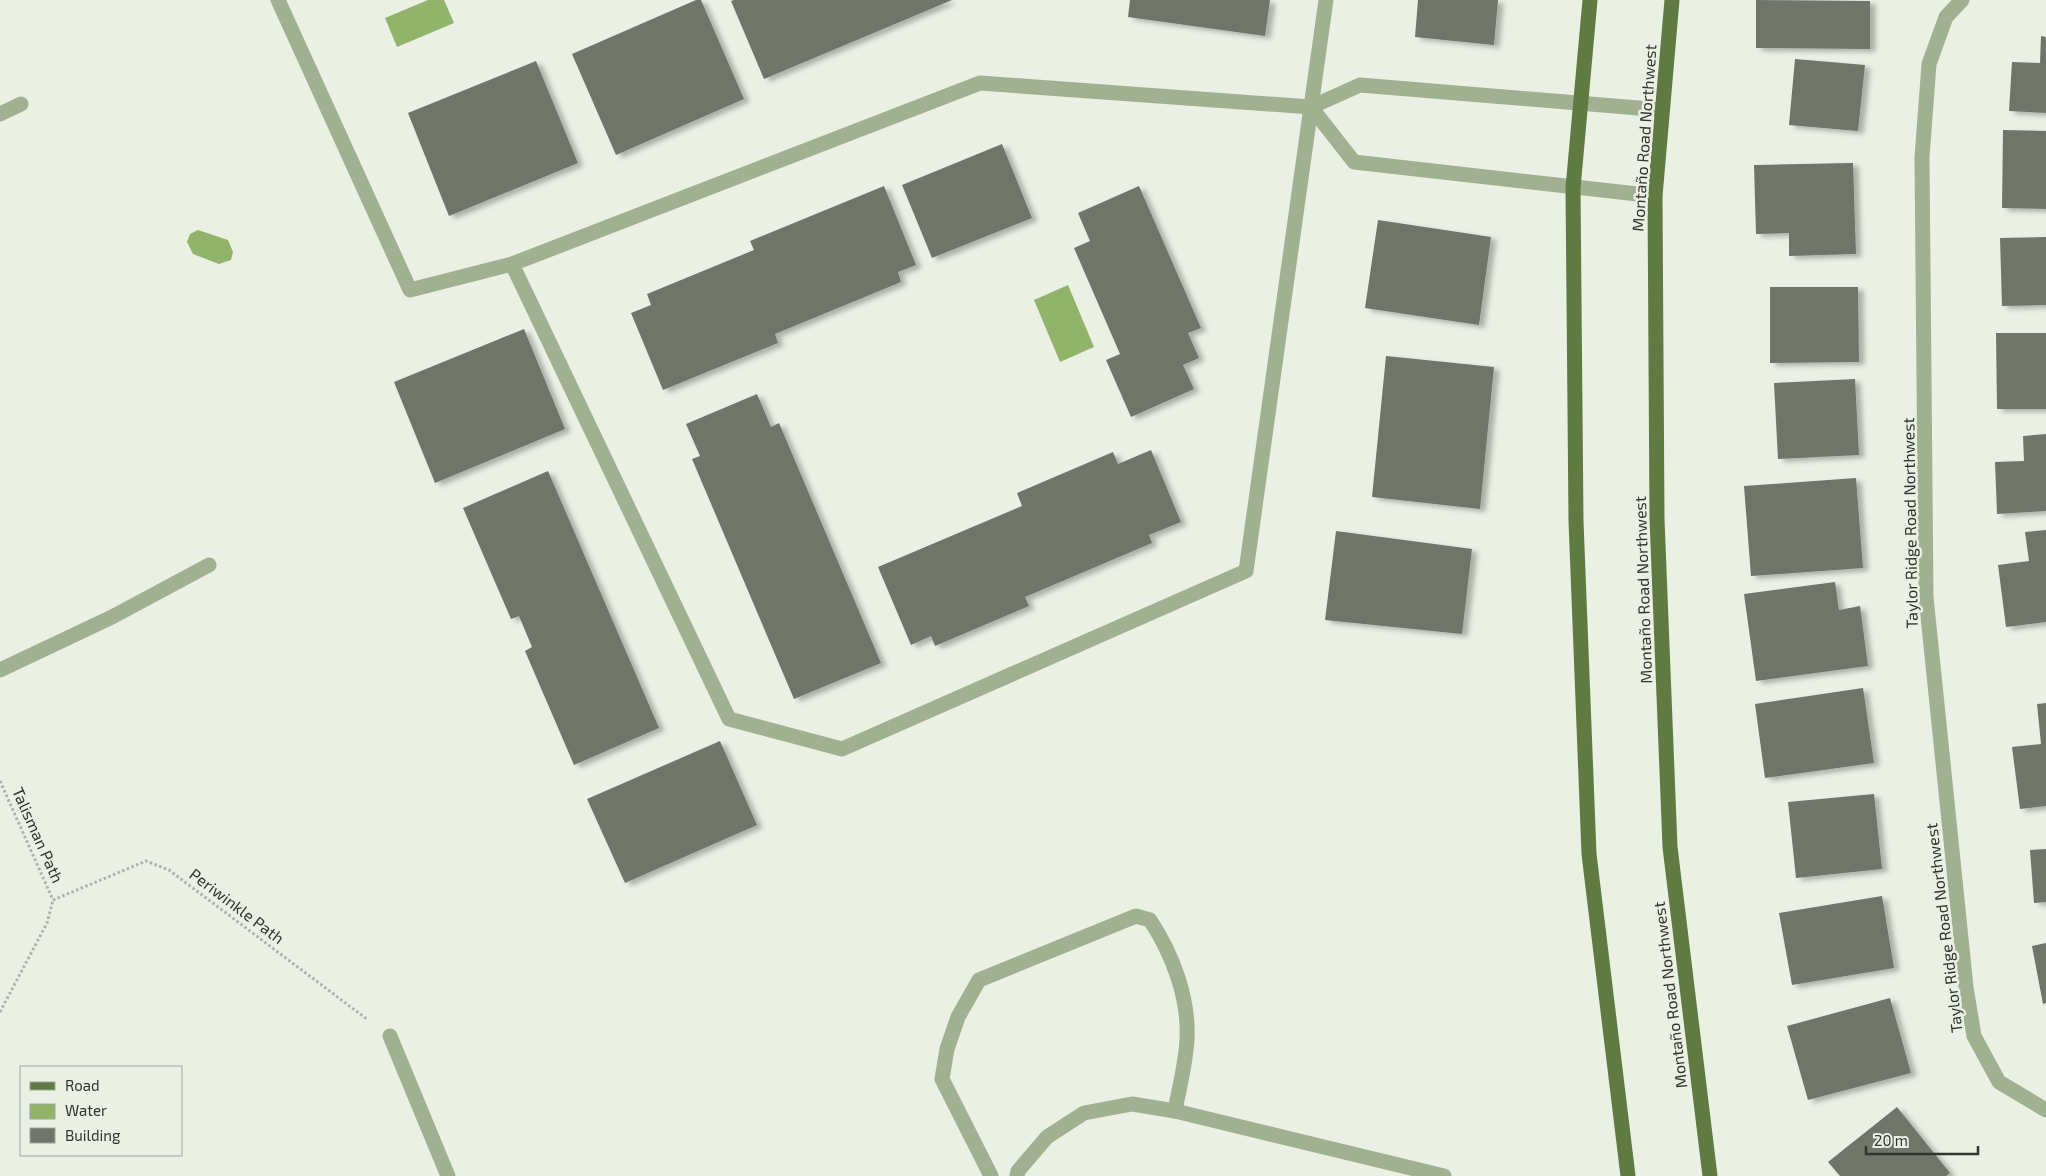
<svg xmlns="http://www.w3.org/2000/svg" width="2046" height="1176" viewBox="0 0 2046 1176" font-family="'Exo 2',sans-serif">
<defs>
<filter id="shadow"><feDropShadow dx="5.5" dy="3" stdDeviation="2.5" flood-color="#0004"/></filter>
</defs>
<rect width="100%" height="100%" fill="#eaf0e4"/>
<!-- water -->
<g fill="#91b36a">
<polygon points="428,0 444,0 454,23 397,47 385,18"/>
<polygon points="198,230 228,240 233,252 231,260 219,264 193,254 187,242 190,234"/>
<polygon points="1068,285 1094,347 1060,362 1034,300"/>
</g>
<!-- building -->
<g fill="#70756b" filter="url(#shadow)">
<polygon points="696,0 701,0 744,99 616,155 572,54"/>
<polygon points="734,0 952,0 764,79 731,1"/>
<polygon points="1130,0 1270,0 1265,36 1128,17"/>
<polygon points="1418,0 1498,0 1494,45 1415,37"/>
<polygon points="1756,0 1870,1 1870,49 1756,48"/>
<polygon points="2041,36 2046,37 2046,113 2009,111 2012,62 2040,63"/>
<polygon points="1795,59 1865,65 1858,131 1789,125"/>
<polygon points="536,61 578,163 449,216 408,113"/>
<polygon points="2003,130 2046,131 2046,209 2002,208"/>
<polygon points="1002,144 1032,218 932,258 902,185"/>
<polygon points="1853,163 1856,254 1789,256 1789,233 1756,234 1754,165"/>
<polygon points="884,186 916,265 898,272 901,282 775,334 778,343 663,390 631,313 651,305 647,294 754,250 750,241"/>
<polygon points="1139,186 1201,328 1188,333 1199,358 1183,365 1194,389 1131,417 1106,360 1120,354 1074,248 1090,241 1078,213"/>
<polygon points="1378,220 1491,237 1479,325 1365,308"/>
<polygon points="2046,237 2046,305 2002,306 2000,238"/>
<polygon points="1770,287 1858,287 1859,362 1770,363"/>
<polygon points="524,329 565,429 435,483 394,382"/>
<polygon points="1996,333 2046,333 2046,409 1997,409"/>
<polygon points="1386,356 1494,367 1480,509 1372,497"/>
<polygon points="1855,379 1859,455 1778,459 1774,383"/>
<polygon points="757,394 771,427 779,423 881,663 794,699 692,459 700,456 686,424"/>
<polygon points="2046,434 2046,511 1997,514 1995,462 2024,461 2023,436"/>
<polygon points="1151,450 1181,522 1149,535 1152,543 1025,597 1029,606 935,646 931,636 911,645 878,567 1022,506 1017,493 1113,452 1118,464"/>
<polygon points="548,471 659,728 574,765 525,651 532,647 519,616 511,619 463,508"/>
<polygon points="1856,478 1863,568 1751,576 1744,486"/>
<polygon points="2046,530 2046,622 2006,627 1998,565 2029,561 2025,532"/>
<polygon points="1336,531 1472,549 1462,634 1325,620"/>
<polygon points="1835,582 1839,610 1860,606 1868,666 1756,681 1744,594"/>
<polygon points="1863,688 1874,763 1765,778 1755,704"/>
<polygon points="2046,703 2046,806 2020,809 2012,747 2041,744 2037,704"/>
<polygon points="720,741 757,825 625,883 587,799"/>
<polygon points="1874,794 1882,869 1796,878 1788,802"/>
<polygon points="2046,849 2046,902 2034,903 2030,850"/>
<polygon points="1882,896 1894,968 1792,985 1779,913"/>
<polygon points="2046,943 2046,1003 2043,1004 2032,946"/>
<polygon points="1890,998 1911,1073 1808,1100 1787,1026"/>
<polygon points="1897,1107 1950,1173 1946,1176 1840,1176 1828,1162"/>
</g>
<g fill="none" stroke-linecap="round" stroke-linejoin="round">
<!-- path -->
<g stroke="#adb1a8" stroke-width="3" stroke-dasharray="2.5 2.5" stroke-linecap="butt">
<polyline points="0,781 53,900"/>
<polyline points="53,900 146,861 169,870 368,1020"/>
<polyline points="0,1012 47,923 53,900"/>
</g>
<!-- minor -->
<g stroke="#a0b090" stroke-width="15">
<polyline points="278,0 410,290 512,264 980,83 1311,107 1360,85 1662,110"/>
<polyline points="1962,0 1946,17 1929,64 1922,157 1926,597 1966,987 1974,1036 1999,1082 2046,1110"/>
<polyline points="1311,107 1354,162 1655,196"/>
<polyline points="0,114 21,104"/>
<polyline points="512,264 729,719 842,749 1246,571 1326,0"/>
<polyline points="0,670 112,617 209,565"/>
<polyline points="390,1036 448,1176"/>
<path d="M991 1176 942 1079 947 1049 958 1017 979 980 1136 916 1150 920C1173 955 1189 998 1187 1039 1186 1063 1179 1088 1175 1111"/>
<polyline points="1017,1176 1018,1171 1047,1137 1084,1113 1132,1104 1175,1111 1444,1176"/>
</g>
<!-- major -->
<g stroke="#607b41" stroke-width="15">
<polyline points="1590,0 1573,188 1576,521 1589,854 1628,1176"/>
<polyline points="1672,0 1655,196 1657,519 1670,847 1710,1176"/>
</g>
</g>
<g text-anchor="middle" stroke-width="5" stroke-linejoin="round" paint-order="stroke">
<!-- street labels -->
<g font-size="16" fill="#323430" stroke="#eaf0e4">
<text transform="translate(1644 138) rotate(-86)" y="6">Montaño Road Northwest</text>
<text transform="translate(1910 523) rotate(-91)" y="6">Taylor Ridge Road Northwest</text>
<text transform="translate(1643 590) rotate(-92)" y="6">Montaño Road Northwest</text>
<text transform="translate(38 835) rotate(66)" y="6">Talisman Path</text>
<text transform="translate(237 906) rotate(37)" y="6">Periwinkle Path</text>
<text transform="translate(1944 928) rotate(-97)" y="6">Taylor Ridge Road Northwest</text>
<text transform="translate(1670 995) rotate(-97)" y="6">Montaño Road Northwest</text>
</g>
</g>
<!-- legend -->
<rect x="20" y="1066" width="162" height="90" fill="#eaf0e4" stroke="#a0a59c"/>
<rect x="30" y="1082" width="25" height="8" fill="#607b41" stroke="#a0a59c"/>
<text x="65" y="1091" font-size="15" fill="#323430">Road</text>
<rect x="30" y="1104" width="25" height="15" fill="#91b36a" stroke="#a0a59c"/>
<text x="65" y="1116" font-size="15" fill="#323430">Water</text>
<rect x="30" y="1128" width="25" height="15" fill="#70756b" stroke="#a0a59c"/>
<text x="65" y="1141" font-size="15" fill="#323430">Building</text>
<!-- scale -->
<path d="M1866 1146v8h112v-8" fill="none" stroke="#323430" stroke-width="2.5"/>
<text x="1874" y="1146" font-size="15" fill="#323430" stroke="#eaf0e4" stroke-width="4" paint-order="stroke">20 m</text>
</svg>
